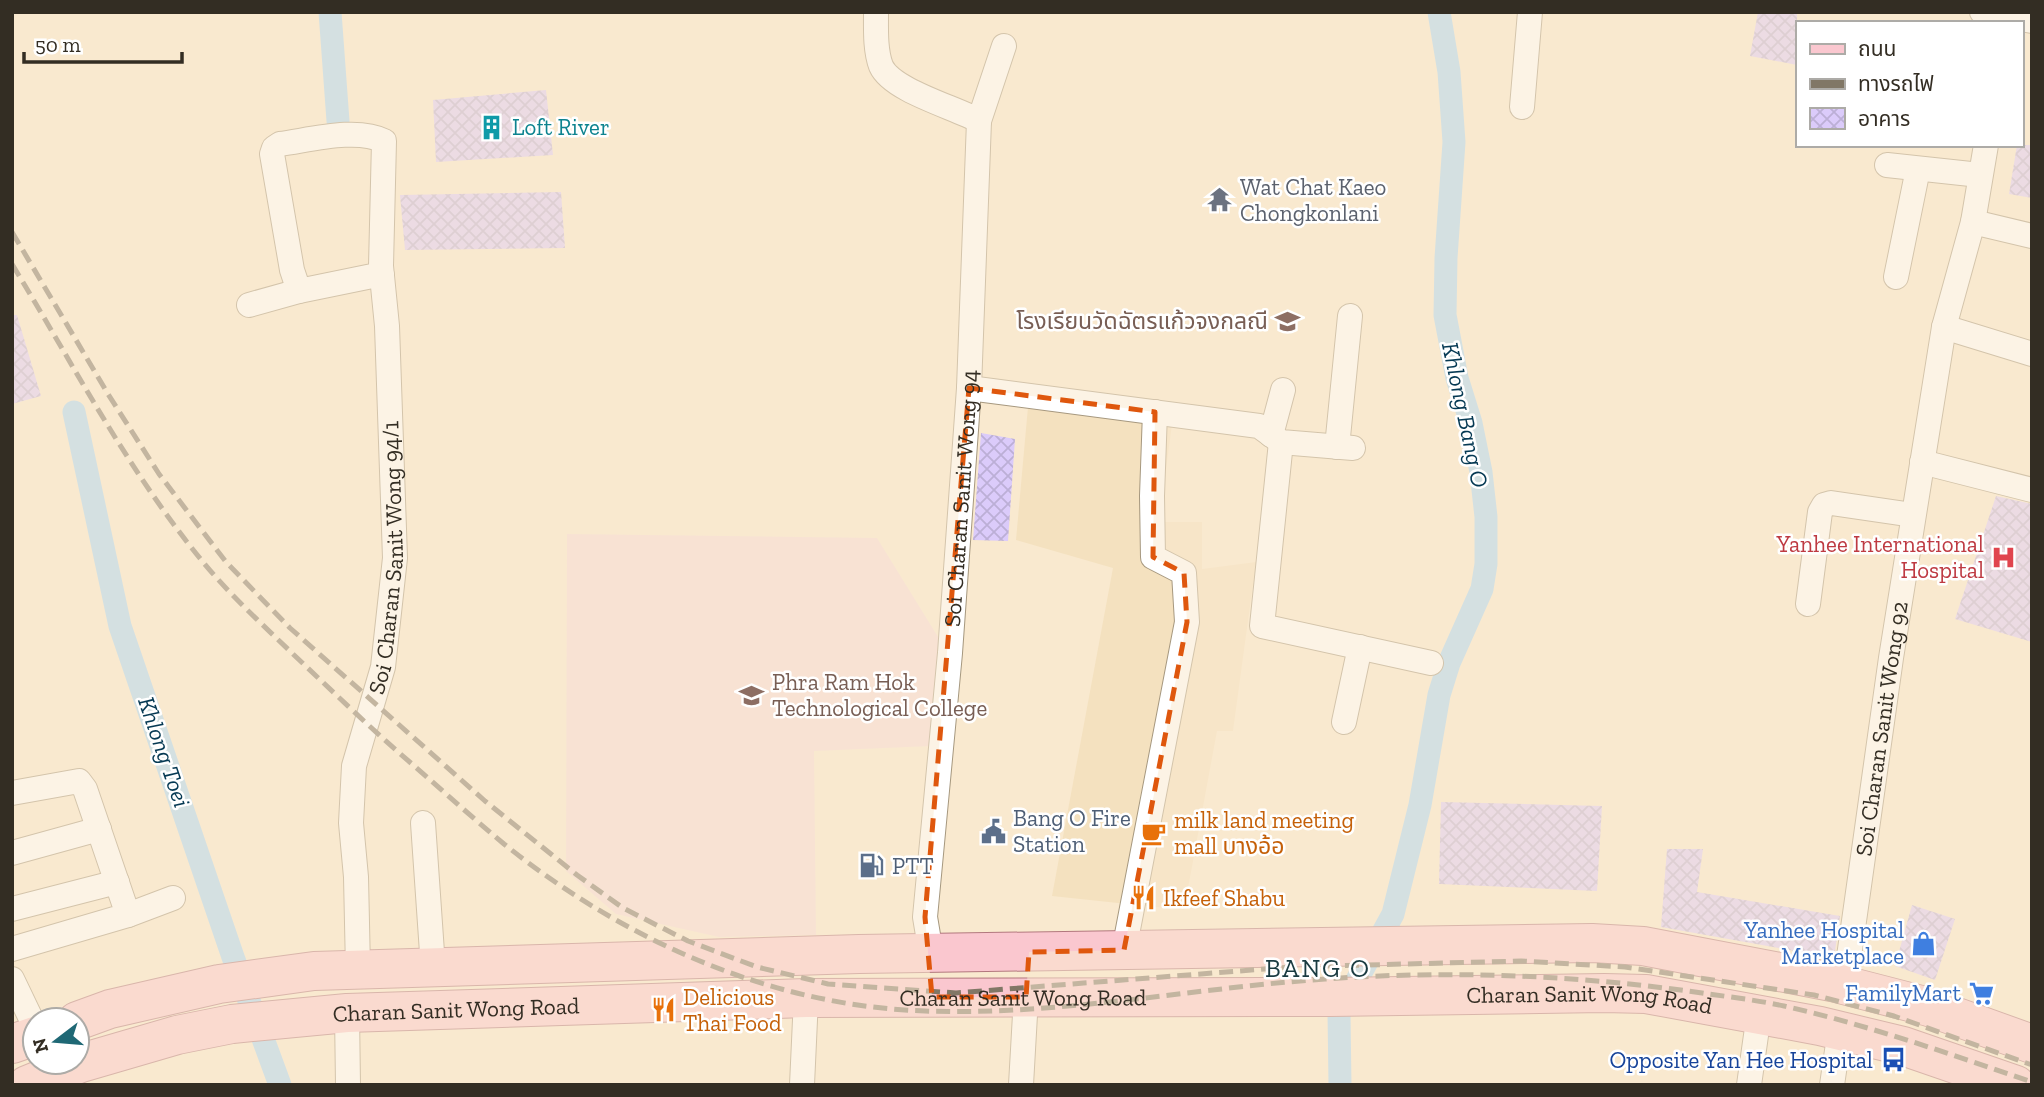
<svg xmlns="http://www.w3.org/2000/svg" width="2044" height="1097" viewBox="0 0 2044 1097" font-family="'Zilla Slab','Noto Sans Thai',serif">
<defs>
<pattern id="building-cross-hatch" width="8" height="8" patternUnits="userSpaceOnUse" patternTransform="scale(1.75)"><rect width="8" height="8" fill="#dbcbfa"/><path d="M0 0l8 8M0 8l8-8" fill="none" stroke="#bcafd6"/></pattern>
</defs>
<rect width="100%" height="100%" fill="#f9e9cf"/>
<!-- built -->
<polygon fill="#f4e1bf" points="1029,396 1173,417 1159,522 1202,522 1202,569 1256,562 1233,731 1217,731 1184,910 1052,896 1113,568 1016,540"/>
<!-- education -->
<polygon fill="#f5dad8" points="567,534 877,538 943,645 931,746 814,751 816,935 719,937 616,914 566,871"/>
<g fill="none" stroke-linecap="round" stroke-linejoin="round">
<!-- canal -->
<g stroke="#a7d6f7" stroke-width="23">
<polyline points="330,12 338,121"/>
<polyline points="74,412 120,626 233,957 280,1085"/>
<polyline points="1340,1085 1339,1013 1393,914 1420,805 1439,695 1449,663 1482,589 1486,564 1486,517 1481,472 1471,423 1457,378 1445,315 1446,258 1454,142 1449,72 1439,12"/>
</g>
</g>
<!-- building -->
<g fill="url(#building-cross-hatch)">
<polygon points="1758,12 1797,12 1797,65 1750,56"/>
<polygon points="546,90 553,155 436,162 433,100"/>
<polygon points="2017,145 2032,145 2032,198 2009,194"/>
<polygon points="561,192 565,248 405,250 400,195"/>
<polygon points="12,315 17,315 41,396 12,404"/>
<polygon points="981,433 1015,439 1008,541 973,540"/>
<polygon points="1996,496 2032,504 2032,642 1955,619"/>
<polygon points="1441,802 1602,806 1597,891 1439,884"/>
<polygon points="1667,849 1703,849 1697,892 1840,916 1834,958 1661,927"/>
<polygon points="1912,905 1955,919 1935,980 1895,966"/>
</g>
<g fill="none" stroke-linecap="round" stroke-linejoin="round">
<defs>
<g id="street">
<path d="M876 12C876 29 875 50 881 66 892 91 957 108 979 121"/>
<polyline points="1982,12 2032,21"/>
<polyline points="1522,107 1530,12"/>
<polyline points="1887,165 1980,175"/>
<polyline points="1973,222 2032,236"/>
<polyline points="1896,277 1918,169"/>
<polyline points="249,305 299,291"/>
<polyline points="1944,327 2032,354"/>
<polyline points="969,388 1259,426 1281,442 1353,448"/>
<polyline points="1271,435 1283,390"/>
<polyline points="1281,442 1262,626 1431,663"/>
<polyline points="1337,447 1350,316"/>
<polyline points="1922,462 2032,490"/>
<polyline points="1808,604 1820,512 1824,505 1831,503 1913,515"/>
<polyline points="1344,722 1360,647"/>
<polyline points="12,793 79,781 85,789 128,915 12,949"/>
<polyline points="423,823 433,967"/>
<polyline points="12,853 99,829"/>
<polyline points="12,909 117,882"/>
<polyline points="128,915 173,898"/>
<polyline points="1124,950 1187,622 1184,573 1153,557 1152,496 1155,412"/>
<path id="s1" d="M931 953 925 917 950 653 969 388 979 121 1004 46"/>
<path id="s2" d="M358 969 356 877 351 823 354 766 383 667 395 558 387 326 381 266 384 141C357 127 310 140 280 144L274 148 272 154 292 270 299 291 382 274"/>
<polyline points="12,979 35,1027"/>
<path id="s3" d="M1845 985 1891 658 1944 327 1973 222 1986 145"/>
<polyline points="347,1013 348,1085"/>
<polyline points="802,1085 806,998"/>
<polyline points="1021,1085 1026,997"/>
<polyline points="1749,1085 1759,1014"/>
<polyline points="1832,1085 1840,1030"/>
</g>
<g id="primary">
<polyline points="77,1021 110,1009 219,984 314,971 859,954 1592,943 1643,946 1832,982 1929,1007 2032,1044"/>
<polyline points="12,1044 35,1036"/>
<path id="s4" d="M27 1085 81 1063 177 1035 232 1024 347 1013 806 998 1330 997 1604 993 1646 994 1820 1026 1903 1046 2016 1085"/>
</g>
</defs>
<!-- street casing -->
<use href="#street" stroke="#a6987f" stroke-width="26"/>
<!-- primary casing -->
<use href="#primary" stroke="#b2787e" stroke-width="40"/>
<!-- street -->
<use href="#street" stroke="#fff" stroke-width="24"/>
<!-- primary -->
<use href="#primary" stroke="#fac7cf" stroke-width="38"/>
<!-- rail -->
<g stroke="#817766" stroke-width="5" stroke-dasharray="14 7" stroke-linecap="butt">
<polyline points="12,232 108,394 159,474 226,562 290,628 485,801 577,875 623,908 688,941 757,967 828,984 956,993 1290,967 1521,961 1625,967 1814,995 1894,1016 2032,1065"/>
<path d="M12 264C73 364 128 471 203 562 230 595 263 625 294 655 328 687 362 720 397 751 433 782 468 814 504 844 624 940 770 1006 925 1011 1058 1016 1193 988 1325 979 1451 970 1577 975 1702 993 1729 997 1757 1000 1784 1006 1868 1025 1950 1054 2032 1082"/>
</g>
</g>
<!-- marked area -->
<path d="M0 0H2044V1097H0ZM969 388 1155 412 1153 557 1184 573 1187 622 1124 950 1029 952 1026 997H932L925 917Z" fill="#f9e9cf" fill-opacity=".55" fill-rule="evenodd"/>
<path fill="none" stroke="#df570d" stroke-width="5" stroke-dasharray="14 9" stroke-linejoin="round" d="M969 388 1155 412 1153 557 1184 573 1187 622 1124 950 1029 952 1026 997H932L925 917Z"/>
<!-- icons -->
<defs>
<symbol id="building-bare" viewBox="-9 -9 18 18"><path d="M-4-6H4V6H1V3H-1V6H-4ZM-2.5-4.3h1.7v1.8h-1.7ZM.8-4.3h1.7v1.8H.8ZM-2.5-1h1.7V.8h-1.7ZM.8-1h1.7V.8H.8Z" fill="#0f9aa8" stroke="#fff" stroke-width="2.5" paint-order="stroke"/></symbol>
<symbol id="temple-bare" viewBox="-9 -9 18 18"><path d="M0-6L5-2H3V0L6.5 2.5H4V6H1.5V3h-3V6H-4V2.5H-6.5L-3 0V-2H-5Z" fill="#6b7280" stroke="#fff" stroke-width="2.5" paint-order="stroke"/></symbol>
<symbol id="school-bare" viewBox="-9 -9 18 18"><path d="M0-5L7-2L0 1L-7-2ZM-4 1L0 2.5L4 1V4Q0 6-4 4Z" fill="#8d6e63" stroke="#fff" stroke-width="2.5" paint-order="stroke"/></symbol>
<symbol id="hospital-bare" viewBox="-9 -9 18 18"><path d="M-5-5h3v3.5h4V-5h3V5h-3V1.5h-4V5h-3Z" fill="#e0444e" stroke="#fff" stroke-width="2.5" paint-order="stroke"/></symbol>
<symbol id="university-bare" viewBox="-9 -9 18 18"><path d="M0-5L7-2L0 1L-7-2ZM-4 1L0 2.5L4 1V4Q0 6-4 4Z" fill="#8d6e63" stroke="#fff" stroke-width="2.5" paint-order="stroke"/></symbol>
<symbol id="civic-bare" viewBox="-9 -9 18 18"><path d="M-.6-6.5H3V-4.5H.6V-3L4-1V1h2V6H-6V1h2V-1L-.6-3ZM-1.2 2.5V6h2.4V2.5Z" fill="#5c6f8a" stroke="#fff" stroke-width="2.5" paint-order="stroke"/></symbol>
<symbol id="cafe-bare" viewBox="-9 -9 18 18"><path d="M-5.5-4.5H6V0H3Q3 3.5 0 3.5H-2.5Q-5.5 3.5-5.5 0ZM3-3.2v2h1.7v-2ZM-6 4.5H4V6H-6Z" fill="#e8710a" stroke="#fff" stroke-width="2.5" paint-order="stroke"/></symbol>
<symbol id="fuel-bare" viewBox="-9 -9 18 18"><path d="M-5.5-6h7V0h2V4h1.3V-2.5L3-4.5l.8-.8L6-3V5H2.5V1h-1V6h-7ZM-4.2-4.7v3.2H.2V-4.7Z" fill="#5c6f8a" stroke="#fff" stroke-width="2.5" paint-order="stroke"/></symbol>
<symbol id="restaurant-bare" viewBox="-9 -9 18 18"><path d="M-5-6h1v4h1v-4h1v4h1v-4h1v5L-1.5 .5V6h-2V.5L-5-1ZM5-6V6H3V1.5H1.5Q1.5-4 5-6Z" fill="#e8710a" stroke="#fff" stroke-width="2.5" paint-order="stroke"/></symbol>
<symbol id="shop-bare" viewBox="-9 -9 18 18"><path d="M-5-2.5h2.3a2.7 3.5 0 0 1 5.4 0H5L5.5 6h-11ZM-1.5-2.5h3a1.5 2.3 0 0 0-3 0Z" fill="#3f7fe0" stroke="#fff" stroke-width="2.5" paint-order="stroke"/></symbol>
<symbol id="supermarket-bare" viewBox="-9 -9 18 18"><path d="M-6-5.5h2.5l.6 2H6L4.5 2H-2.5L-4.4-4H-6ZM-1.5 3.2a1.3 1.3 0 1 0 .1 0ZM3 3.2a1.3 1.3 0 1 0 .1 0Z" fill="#3f7fe0" stroke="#fff" stroke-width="2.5" paint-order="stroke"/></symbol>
<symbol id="bus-bare" viewBox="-9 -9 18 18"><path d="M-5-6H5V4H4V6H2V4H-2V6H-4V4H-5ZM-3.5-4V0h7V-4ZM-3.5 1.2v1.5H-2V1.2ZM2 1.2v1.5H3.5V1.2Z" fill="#1a4fb4" stroke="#fff" stroke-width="2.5" paint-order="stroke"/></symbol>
</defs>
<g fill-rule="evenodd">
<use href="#building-bare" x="474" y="110" width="35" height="35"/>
<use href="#temple-bare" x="1202" y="182" width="35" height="35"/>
<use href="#school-bare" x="1270" y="304" width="35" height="35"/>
<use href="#hospital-bare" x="1986" y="540" width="35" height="35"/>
<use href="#university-bare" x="734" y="678" width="35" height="35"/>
<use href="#civic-bare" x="976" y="814" width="35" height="35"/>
<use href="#cafe-bare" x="1136" y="816" width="35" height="35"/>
<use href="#fuel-bare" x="854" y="848" width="35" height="35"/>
<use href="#restaurant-bare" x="1126" y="880" width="35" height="35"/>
<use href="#shop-bare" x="1906" y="926" width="35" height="35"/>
<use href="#supermarket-bare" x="1964" y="976" width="35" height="35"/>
<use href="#restaurant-bare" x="646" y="992" width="35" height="35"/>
<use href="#bus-bare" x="1876" y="1042" width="35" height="35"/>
</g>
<g text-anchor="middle" stroke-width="5" stroke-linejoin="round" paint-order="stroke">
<!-- culture labels -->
<g font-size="23" fill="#0d838f" stroke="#fff" text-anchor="start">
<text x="512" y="135">Loft River</text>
</g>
<!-- worship labels -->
<g font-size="23" fill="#5b616d" stroke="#fff" text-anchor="start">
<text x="1240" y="195">Wat Chat Kaeo<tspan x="1240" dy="26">Chongkonlani</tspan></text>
</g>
<!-- education labels -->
<g font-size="23" fill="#785e54" stroke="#fff" text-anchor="end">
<text x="1268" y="329">โรงเรียนวัดฉัตรแก้วจงกลณี</text>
<text x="772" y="690" text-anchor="start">Phra Ram Hok<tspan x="772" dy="26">Technological College</tspan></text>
</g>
<!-- street labels -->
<g font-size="23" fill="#332d23" stroke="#fff">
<text dy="8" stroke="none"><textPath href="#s1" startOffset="457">Soi Charan Sanit Wong 94</textPath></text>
<text dy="8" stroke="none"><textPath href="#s2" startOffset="416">Soi Charan Sanit Wong 94/1</textPath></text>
<text dy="8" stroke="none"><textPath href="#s3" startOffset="259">Soi Charan Sanit Wong 92</textPath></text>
<text dy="8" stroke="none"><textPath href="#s4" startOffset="1006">Charan Sanit Wong Road</textPath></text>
<text dy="8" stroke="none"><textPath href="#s4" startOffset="1573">Charan Sanit Wong Road</textPath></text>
<text dy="8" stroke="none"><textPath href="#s4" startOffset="439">Charan Sanit Wong Road</textPath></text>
</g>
<!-- health labels -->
<g font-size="23" fill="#be3a42" stroke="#fff" text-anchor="end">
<text x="1984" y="552">Yanhee International<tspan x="1984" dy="26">Hospital</tspan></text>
</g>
<!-- service labels -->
<g font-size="23" fill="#4e5e75" stroke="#fff" text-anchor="start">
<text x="1013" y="826">Bang O Fire<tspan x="1013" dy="26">Station</tspan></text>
<text x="892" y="874">PTT</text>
</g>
<!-- food labels -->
<g font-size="23" fill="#c56008" stroke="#fff" text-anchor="start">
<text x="1174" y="828">milk land meeting<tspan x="1174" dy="26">mall บางอ้อ</tspan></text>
<text x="1163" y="906">Ikfeef Shabu</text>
<text x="683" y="1005">Delicious<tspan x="683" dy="26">Thai Food</tspan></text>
</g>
<!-- shop labels -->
<g font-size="23" fill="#366cbe" stroke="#fff" text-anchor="end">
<text x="1904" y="938">Yanhee Hospital<tspan x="1904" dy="26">Marketplace</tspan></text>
<text x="1961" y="1001">FamilyMart</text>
</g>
<!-- transit labels -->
<g font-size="23" fill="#164399" stroke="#fff" text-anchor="end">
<text x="1873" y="1068">Opposite Yan Hee Hospital</text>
</g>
<!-- water labels -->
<g font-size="24" font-style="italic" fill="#053953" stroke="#fff">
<text transform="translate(1465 415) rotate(78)" y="8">Khlong Bang O</text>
<text transform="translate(164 752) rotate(71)" y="8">Khlong Toei</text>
</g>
<!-- quarter labels -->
<g font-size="26" letter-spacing="2" fill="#1a3b41" stroke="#fff">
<text x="1318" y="977">BANG O</text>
</g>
</g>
<!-- border -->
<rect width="2044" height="1097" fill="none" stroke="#332d23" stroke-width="28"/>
<!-- legend -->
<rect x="1796" y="21" width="228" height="126" fill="#ffffff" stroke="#adaba7" stroke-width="2"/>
<rect x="1810" y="44" width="35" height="10" fill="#fac7cf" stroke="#adaba7" stroke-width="2"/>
<text x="1858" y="56" font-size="21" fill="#332d23">ถนน</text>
<rect x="1810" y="79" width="35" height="10" fill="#817766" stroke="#adaba7" stroke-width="2"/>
<text x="1858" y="91" font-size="21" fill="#332d23">ทางรถไฟ</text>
<rect x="1810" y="108" width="35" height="21" fill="url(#building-cross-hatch)" stroke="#adaba7" stroke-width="2"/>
<text x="1858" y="126" font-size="21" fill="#332d23">อาคาร</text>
<!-- north arrow -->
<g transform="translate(56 1041) rotate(254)"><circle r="33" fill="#ffffff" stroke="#adaba7" stroke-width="2"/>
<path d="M0-5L12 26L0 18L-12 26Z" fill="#1f6875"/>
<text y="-10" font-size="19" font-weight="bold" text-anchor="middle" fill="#332d23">N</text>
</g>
<!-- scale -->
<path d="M24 52v10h158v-10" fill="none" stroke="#332d23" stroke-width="3.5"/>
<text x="35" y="52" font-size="21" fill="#332d23" stroke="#ffffff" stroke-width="5" paint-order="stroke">50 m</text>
</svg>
